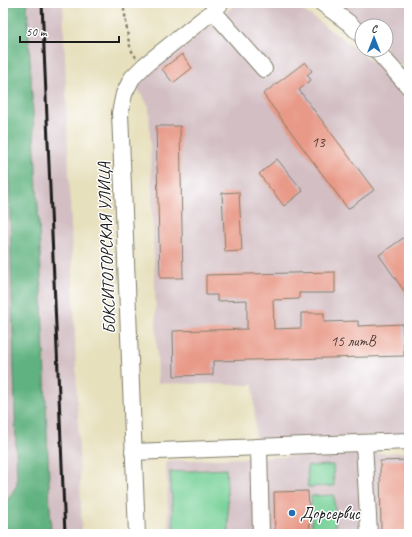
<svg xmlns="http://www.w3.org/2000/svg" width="412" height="537" viewBox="0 0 412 537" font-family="Caveat,sans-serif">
<rect width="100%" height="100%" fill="#fff"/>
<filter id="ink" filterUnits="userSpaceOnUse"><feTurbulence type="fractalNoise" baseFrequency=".025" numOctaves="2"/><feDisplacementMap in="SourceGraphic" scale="8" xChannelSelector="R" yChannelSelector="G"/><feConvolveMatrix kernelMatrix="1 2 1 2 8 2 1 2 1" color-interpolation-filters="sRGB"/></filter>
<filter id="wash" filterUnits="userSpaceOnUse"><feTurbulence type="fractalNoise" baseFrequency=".012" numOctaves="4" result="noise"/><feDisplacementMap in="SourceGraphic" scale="16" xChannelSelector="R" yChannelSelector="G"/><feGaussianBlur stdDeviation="0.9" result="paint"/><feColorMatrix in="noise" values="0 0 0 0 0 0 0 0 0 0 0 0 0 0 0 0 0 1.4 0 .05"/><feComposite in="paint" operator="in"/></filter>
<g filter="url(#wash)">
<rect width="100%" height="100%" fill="#e7e0bd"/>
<!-- industrial -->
<g fill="#d2bec3">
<polygon points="3,3 63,3 82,534 3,534"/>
<polygon points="236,3 289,3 313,17 378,66 409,106 409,435 256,441 253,385 158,383 149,106 135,85 219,19"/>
<polygon points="337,3 409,3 409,76 386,50 386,26 362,26 345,8"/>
<polygon points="409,452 409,534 169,534 166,461"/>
</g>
<!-- green -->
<g fill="#76d097" stroke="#49765a">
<polygon points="333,465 334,486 308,487 307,466"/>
<polygon points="226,469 229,534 174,534 170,472"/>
<polygon points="334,495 336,534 312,534 311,496"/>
</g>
<!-- forest -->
<polygon fill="#60b280" stroke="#3e674e" points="3,3 27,3 39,225 51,534 3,534 3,507 17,485 8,143 3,130"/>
<g id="blocks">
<!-- building -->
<g fill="#e89987">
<polygon points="182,54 192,68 173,83 162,69"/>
<polygon points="305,62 312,71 307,75 311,80 299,90 374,190 348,209 263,94"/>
<polygon points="156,126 180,126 183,278 160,278"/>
<polygon points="277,159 303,191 284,206 259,174"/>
<polygon points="239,192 242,251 225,252 222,193"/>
<polygon points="409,234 409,298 379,255"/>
<polygon points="335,272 335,293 299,293 299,299 273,300 274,329 301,328 301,313 324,313 324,322 358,321 358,326 403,324 404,356 213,361 213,375 174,376 173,331 247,329 247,300 217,301 217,295 206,295 206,275"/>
<polygon points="409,460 409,534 381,534 380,461"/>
<polygon points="308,491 310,534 275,534 274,492"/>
</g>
</g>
</g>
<g filter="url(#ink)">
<use href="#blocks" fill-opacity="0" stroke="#827e6c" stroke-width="1"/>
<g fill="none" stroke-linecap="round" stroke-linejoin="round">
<defs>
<g id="minor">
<polyline points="322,3 349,23 362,36"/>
<polyline points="213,11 264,69"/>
<polyline points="376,50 409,87"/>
<polyline points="364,443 369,534"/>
<polyline points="259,448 261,534"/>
<polyline points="133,452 409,441"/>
<polyline points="137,534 120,113 124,94 132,78 145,65 213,11 221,3"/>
</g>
</defs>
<!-- minor casing -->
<use href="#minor" stroke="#827e6c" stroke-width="18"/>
<!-- path -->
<path stroke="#827e6c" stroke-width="2.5" stroke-dasharray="3 3" stroke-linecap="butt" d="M122 3C128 18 125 46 136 57"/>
<!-- minor -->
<use href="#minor" stroke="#fff" stroke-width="16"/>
<!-- rail -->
<polyline stroke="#1c1c1c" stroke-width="3" points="42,3 65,534"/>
</g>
</g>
<!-- markers -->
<circle fill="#1f6fb2" stroke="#fff" stroke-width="1.5" cx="292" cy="513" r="4"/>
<g text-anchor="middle" stroke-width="3" stroke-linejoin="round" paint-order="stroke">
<!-- number labels -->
<g font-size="15" fill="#4f3b37">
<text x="318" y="147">13</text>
<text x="353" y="346">15 литВ</text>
</g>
<!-- street labels -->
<g font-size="17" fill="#1c1c1c" stroke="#fff">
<text transform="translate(106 248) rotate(-92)" y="6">БОКСИТОГОРСКАЯ УЛИЦА</text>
</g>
<!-- poi labels -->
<g font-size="17" fill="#1c1c1c" stroke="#fff" text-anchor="start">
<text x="300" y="519">Дорсервис</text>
</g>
</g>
<!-- margin -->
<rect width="412" height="537" fill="none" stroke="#fff" stroke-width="16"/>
<!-- north arrow -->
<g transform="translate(374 38)"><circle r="19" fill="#ffffff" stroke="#a4a4a4"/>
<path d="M0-3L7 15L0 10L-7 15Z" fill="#1f6fb2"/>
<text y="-6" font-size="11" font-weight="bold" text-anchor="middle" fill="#1c1c1c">С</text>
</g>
<!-- scale -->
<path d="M20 36v6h99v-6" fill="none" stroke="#1c1c1c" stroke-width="2"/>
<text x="26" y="36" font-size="12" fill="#1c1c1c" stroke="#ffffff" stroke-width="3" paint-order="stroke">50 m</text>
</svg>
